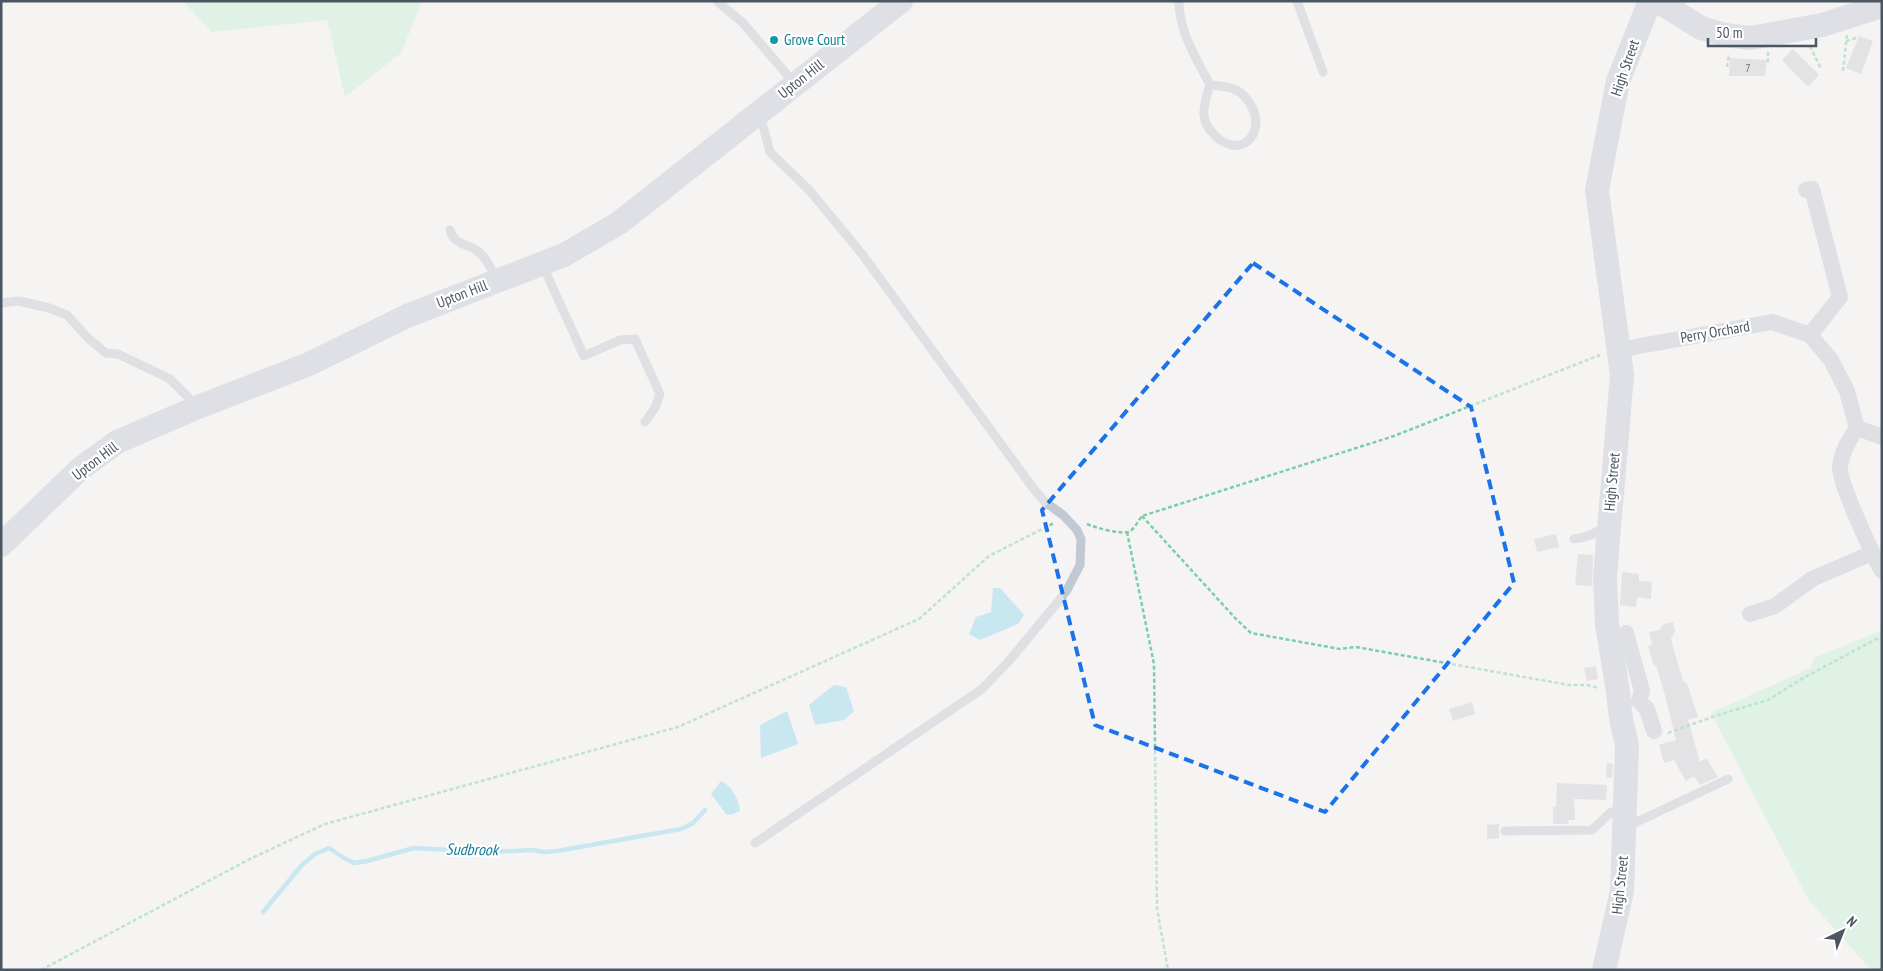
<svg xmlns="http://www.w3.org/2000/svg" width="1883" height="971" viewBox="0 0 1883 971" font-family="'PT Sans Narrow',sans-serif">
<rect width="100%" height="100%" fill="#f5f3f3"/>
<!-- green -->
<g fill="#c3f1d5">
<polygon points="183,1 422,1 401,53 345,97 327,20 211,32"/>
<polygon points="1882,630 1882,970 1871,970 1808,899 1711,713 1810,668 1814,658"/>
</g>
<!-- water -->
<g fill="#90daee">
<polygon points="993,588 1000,588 1024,615 1018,624 980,640 969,634 976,617 991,612"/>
<polygon points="834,685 846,687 854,711 844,720 815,725 809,705"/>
<polygon points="787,711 798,744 761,758 760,725"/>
<path d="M721 781C732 786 739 800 740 811L731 815 726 814 711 794Z"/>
</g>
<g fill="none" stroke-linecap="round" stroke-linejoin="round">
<!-- stream -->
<polyline stroke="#90daee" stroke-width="4.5" points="263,912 302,865 315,854 329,848 344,858 354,863 367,861 414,848 490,852 532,850 544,852 557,851 681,829 693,823 705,810"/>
</g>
<!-- building -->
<g fill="#cdcfd5">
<polygon points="1859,36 1873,41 1861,74 1846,68"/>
<polygon points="1793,49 1819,75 1808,87 1782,60"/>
<polygon points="1730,58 1767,60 1765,76 1729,76"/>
<polygon points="1556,534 1559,547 1537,552 1534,539"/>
<polygon points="1578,554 1593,555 1592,586 1575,585"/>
<polygon points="1622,572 1639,574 1639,581 1652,582 1651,599 1637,597 1636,607 1620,605"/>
<polygon points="1673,622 1675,631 1671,639 1673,647 1683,681 1687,683 1698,717 1688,720 1700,762 1706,758 1718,777 1700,785 1694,776 1686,781 1674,760 1664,763 1659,745 1676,740 1665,695 1656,665 1654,666 1648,646 1652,645 1649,632 1659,630 1664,624"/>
<polygon points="1596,666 1598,679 1587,681 1584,668"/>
<polygon points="1472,702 1475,714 1453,721 1449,709"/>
<polygon points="1607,763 1613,764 1612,778 1606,777"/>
<polygon points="1557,783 1607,785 1606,800 1574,799 1575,820 1568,820 1569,824 1553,824 1553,807 1556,807"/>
<polygon points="1499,824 1499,838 1487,839 1487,825"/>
</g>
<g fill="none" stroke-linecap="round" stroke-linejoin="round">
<!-- path -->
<g stroke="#7ad0a6" stroke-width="2.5" stroke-dasharray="4 2.5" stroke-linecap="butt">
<polyline points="1846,41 1856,38"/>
<polyline points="1810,46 1821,69"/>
<polyline points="1768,52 1768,63"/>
<polyline points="1727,67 1729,54"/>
<polyline points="1843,71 1847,35"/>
<polyline points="1142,516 1236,619 1251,633 1340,649 1356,647 1569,685 1587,685 1599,688"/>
<path d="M1087 524C1096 528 1119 534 1128 532 1134 530 1138 521 1142 516L1394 436 1600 355"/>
<polyline points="1127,532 1154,664 1157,908 1168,970"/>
<polyline points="1668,733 1715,716 1768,700 1805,677 1882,636"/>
<polyline points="41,970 248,860 325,824 678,727 919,619 989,556 1054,523"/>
</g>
<!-- lane -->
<g stroke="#c1cad2" stroke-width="9">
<polyline points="717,1 743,23 795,84"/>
<path d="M1179 1C1179 32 1196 58 1210 85 1207 95 1203 105 1204 115 1205 130 1224 148 1239 145 1257 141 1259 120 1252 107 1241 87 1230 87 1210 85"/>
<polyline points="1297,1 1323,72"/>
<path d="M450 230C455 248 472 242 483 256 489 263 493 273 497 281"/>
<polyline points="542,264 584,356 620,340 635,339 660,394 655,408 645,422"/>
<polyline points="1,303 19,301 49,308 67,315 88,338 106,353 118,354 170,379 196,405"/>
<path d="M1574 539C1587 538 1595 533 1606 527"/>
<polyline points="1626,827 1728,779"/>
<polyline points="1505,831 1592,830 1611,812 1624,812"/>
<polyline points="755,843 982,689 1008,662 1057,603 1067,590 1080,565 1081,539 1077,530 1063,515 1045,502 1033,488 862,254 810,191 770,152 760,115"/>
</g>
<!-- street -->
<g stroke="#c1cad2" stroke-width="16">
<polyline points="1806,190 1812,189 1840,297 1810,335"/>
<polyline points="1618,350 1772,322 1810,335 1831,360 1847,391 1857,428 1882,437"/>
<path d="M1857 428C1849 440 1842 451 1840 466 1838 481 1873 555 1882 571"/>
<polyline points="1750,614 1775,606 1812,579 1872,553"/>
<polyline points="1626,633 1642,691 1639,701 1647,709 1654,731"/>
</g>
<!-- secondary -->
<g stroke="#c1cbd6" stroke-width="24">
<polyline points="1658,1 1701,28 1725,35 1751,38 1822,25 1882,6"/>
<polyline points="1,545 80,469 117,442 198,407 309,364 407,316 564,255 619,223 901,1"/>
<polyline points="1604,970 1622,891 1627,745 1621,719 1618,692 1607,624 1605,576 1622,375 1597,190 1618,81 1650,1"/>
</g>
</g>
<!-- marked area -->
<path d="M0 0H1883V971H0ZM1253 263 1471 407 1514 583 1325 812 1095 725 1042 510Z" fill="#f5f3f3" fill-opacity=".55" fill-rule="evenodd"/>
<path fill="none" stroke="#1a73e8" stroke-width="4" stroke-dasharray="10 6" stroke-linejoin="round" d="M1253 263 1471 407 1514 583 1325 812 1095 725 1042 510Z"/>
<!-- markers -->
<circle fill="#0f9aa8" stroke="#fff" stroke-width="2" cx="774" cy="40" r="5"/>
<g text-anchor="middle" stroke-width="4.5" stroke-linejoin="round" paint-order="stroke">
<!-- number labels -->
<g font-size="12" fill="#6b747e">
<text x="1748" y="72">7</text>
</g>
<!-- culture labels -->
<g font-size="15" fill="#0d838f" stroke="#fff" text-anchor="start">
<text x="784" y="45">Grove Court</text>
</g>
<!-- street labels -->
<g font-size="15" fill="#4a5661" stroke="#fff">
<text transform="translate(1625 68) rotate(-71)" y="5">High Street</text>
<text transform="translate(801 79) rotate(-38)" y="5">Upton Hill</text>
<text transform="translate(462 294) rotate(-21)" y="5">Upton Hill</text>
<text transform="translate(1715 332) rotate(-10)" y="5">Perry Orchard</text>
<text transform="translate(95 461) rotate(-37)" y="5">Upton Hill</text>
<text transform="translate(1612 482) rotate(-85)" y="5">High Street</text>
<text transform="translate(1620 885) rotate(-84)" y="5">High Street</text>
</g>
<!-- water labels -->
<g font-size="16" font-style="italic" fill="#0c7c9b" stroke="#fff">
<text transform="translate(472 849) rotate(1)" y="6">Sudbrook</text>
</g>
</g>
<!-- border -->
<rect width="1883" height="971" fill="none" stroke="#4a5661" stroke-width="5"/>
<!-- north arrow -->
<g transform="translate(1843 931) rotate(43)" stroke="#ffffff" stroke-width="4" paint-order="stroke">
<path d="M0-4L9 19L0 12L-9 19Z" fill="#4a5661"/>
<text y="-8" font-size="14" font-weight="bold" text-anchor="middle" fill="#4a5661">N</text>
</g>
<!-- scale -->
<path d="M1708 38v8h108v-8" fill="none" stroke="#4a5661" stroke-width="2.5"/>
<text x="1716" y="38" font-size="15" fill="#4a5661" stroke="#ffffff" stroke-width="4" paint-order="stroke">50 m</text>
</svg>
